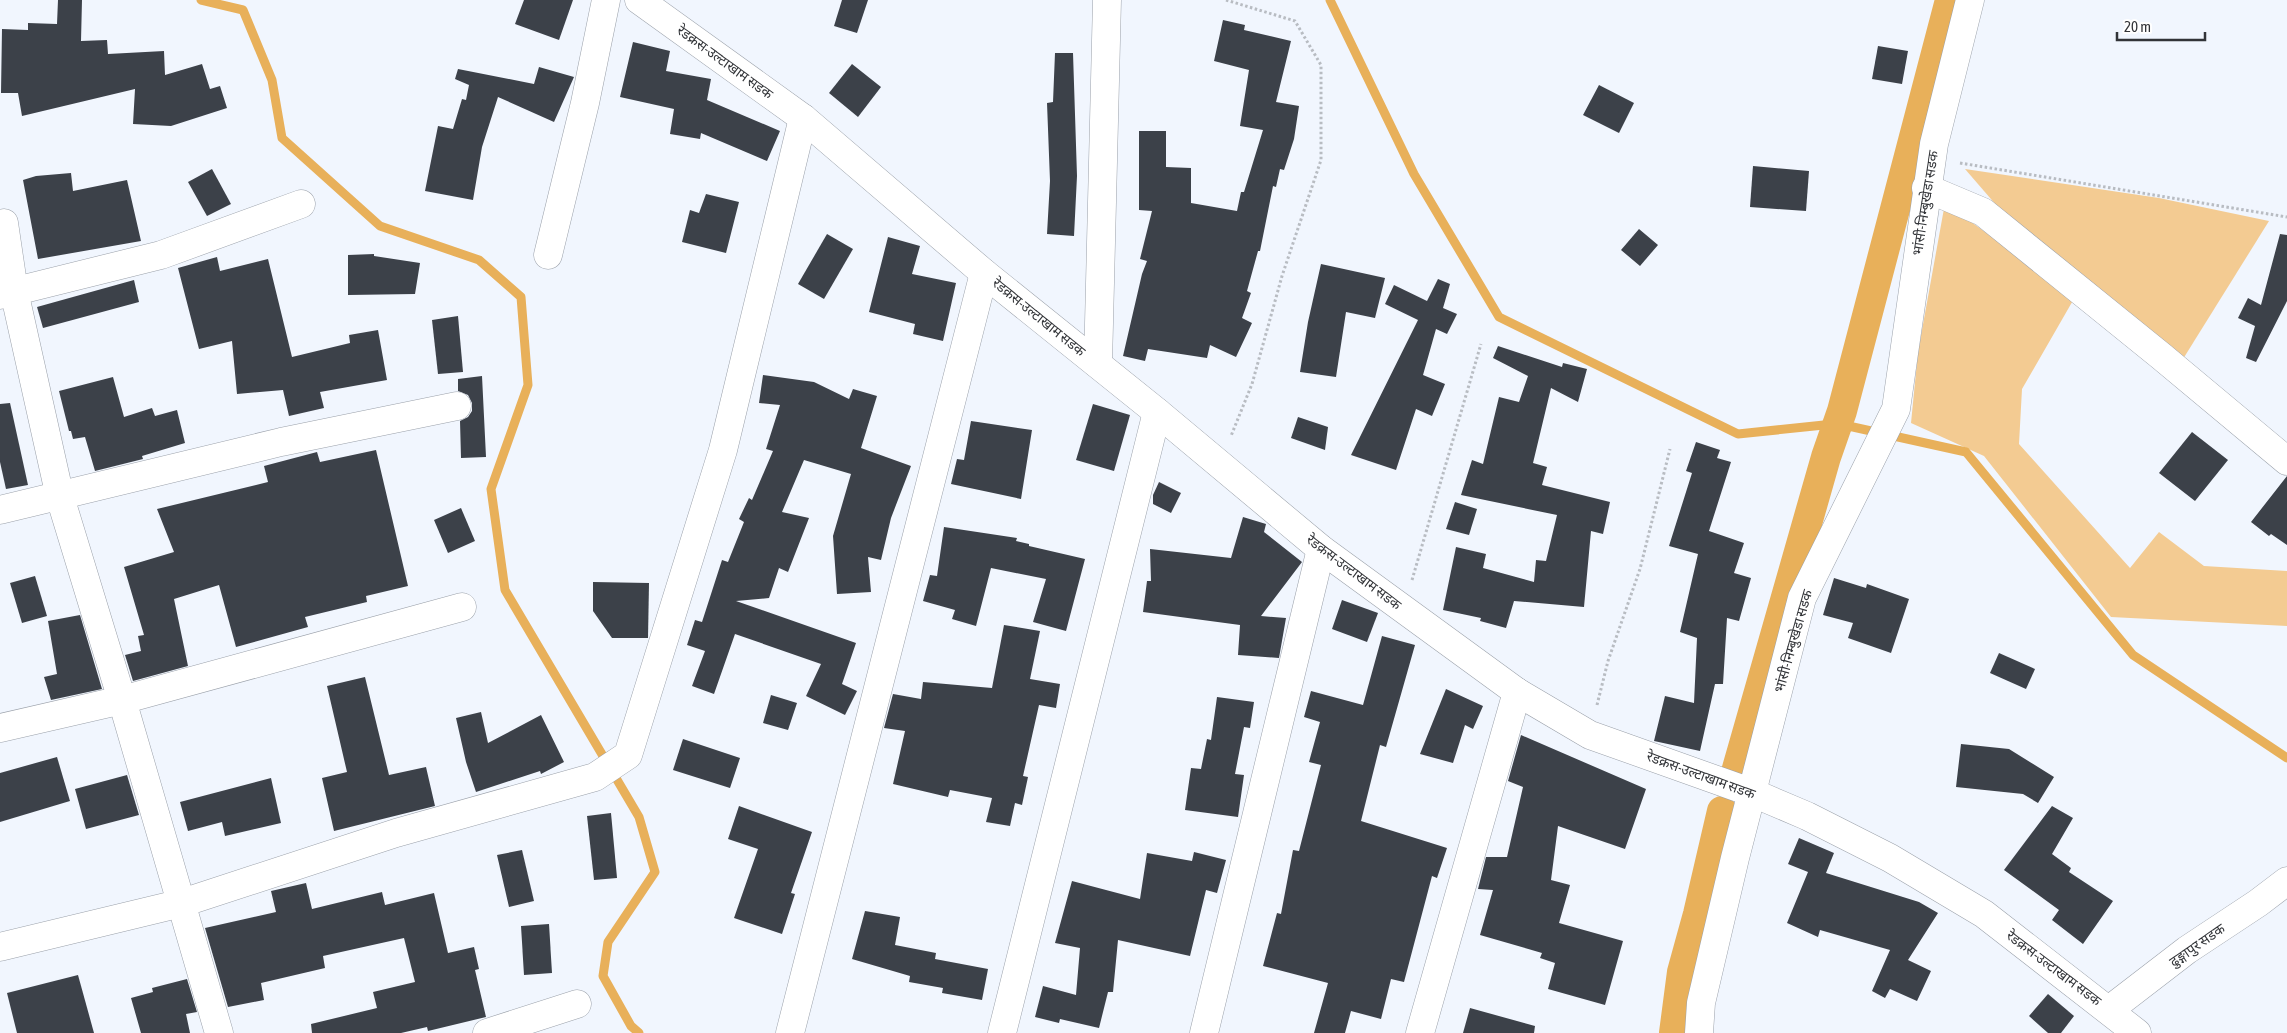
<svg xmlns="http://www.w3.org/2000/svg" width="2287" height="1033" viewBox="0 0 2287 1033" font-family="'Asap Condensed','Noto Sans Devanagari',sans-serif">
<rect width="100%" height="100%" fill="#f1f6fe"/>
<!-- green -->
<g fill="#f3cb92">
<polygon points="1965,169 2159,198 2269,221 2183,359 2016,228"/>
<polygon points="1945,203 2075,297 2022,389 2019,444 2130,568 2159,532 2204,566 2287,571 2287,626 2111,617 1984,456 1911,423 1918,352"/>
</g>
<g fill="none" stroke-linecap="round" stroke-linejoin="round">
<!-- stream -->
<g stroke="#e8b05a" stroke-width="9">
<polyline points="201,0 243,10 272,80 282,138 380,226 479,260 521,297 528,385 491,489 505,590 639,817 655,872 608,942 603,976 631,1026 639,1033"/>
<polyline points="1330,0 1414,174 1499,317 1738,434 1824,425 1853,427 1966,452 2133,655 2287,758"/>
</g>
<!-- canal -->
<g stroke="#e8b05a" stroke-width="30">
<polyline points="1736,772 1826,457 1842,411 1950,0"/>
<polyline points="1674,1033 1682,972 1698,914 1722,811"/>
</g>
</g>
<!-- building -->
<g fill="#3c4149">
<polygon points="58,0 82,0 81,41 107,40 108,54 164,51 165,75 202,64 210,89 220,86 227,108 171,126 133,124 135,89 22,116 18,93 1,93 2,29 28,30 28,23 57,24"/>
<polygon points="524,0 573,0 559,40 515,24"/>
<polygon points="842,0 868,0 857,33 834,26"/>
<polygon points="1223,20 1245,25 1244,30 1291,41 1276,102 1299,106 1294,139 1284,170 1280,169 1276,187 1273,186 1260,251 1258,251 1247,291 1251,293 1242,318 1252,323 1236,357 1210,345 1207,358 1148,349 1145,361 1123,356 1142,274 1147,261 1140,259 1152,211 1139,210 1139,131 1166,131 1166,167 1191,168 1191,203 1237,211 1241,192 1244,192 1263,130 1240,126 1249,70 1214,61"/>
<polygon points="633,42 670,51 666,71 711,79 707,100 780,131 767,161 701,133 700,139 670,134 674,109 620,97"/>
<polygon points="1878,46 1908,51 1902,84 1872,79"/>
<polygon points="1055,53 1073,53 1077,176 1074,236 1047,234 1050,181 1047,103 1053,102"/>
<polygon points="852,64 881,87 858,117 829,93"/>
<polygon points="539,67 574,77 554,122 498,97 482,147 473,200 425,191 438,126 453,129 462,99 466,100 469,85 455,79 458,69 534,84"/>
<polygon points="1599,85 1634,103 1619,133 1583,115"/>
<polygon points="1753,166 1809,171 1806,211 1750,207"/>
<polygon points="212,169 231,204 207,216 188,182"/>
<polygon points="71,173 73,191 127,180 141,241 38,259 23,180 36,176"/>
<polygon points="706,194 739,202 726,253 682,242 690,210 699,213"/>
<polygon points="1639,229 1658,245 1640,266 1621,250"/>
<polygon points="827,234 853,249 824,299 798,284"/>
<polygon points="2280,234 2287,235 2287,301 2256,362 2246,358 2255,326 2238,318 2248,298 2261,305"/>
<polygon points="888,237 920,246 912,274 956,283 943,341 913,334 915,324 869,312"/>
<polygon points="374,254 374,256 420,263 415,294 348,295 348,255"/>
<polygon points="217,257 220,271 268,259 292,357 350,343 349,335 378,330 387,380 320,392 324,408 289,416 283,390 237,394 232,341 199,349 178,268"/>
<polygon points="1321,264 1385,278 1375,318 1346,312 1336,377 1300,372 1308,322"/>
<polygon points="1438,279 1450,284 1443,308 1457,314 1447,334 1436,329 1423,375 1445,384 1432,416 1416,409 1396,470 1351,455 1418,320 1385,304 1394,285 1427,301"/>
<polygon points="134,280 139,302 43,328 37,307"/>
<polygon points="458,316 463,372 438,374 432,320"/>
<polygon points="1498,346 1562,367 1563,363 1587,369 1578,402 1551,388 1533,463 1547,467 1542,485 1610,502 1603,534 1591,531 1584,607 1514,601 1506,628 1480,621 1481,618 1443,610 1456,547 1486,554 1483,568 1534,582 1536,560 1546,561 1557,515 1461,495 1472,460 1483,464 1499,397 1519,402 1528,376 1493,358"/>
<polygon points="763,375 814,382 849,399 853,389 877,396 861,448 911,466 891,518 881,560 868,557 871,592 837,594 833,536 851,474 804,460 782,512 809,518 788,572 779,568 769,598 736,601 856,643 842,684 857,691 845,715 806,696 821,664 735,634 714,694 692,686 705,651 687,645 695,620 702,622 722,560 728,562 744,522 739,519 749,498 752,500 773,451 766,449 780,405 759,403"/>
<polygon points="482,376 486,457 461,458 460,421 468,417 472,411 472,403 468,395 458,391 458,379"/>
<polygon points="113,377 124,417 152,408 155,416 177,410 185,443 142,456 143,459 95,471 85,437 73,439 71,431 69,431 59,391"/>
<polygon points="10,403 28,485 6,489 0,462 0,404"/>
<polygon points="1093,404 1130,415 1114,471 1076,460"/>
<polygon points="1298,417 1328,427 1325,450 1291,438"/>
<polygon points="971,421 1032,430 1021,499 951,484 957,459 964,460"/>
<polygon points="2192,432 2228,460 2195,501 2159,473"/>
<polygon points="1696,442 1720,450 1717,458 1731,462 1709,531 1744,543 1734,573 1751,578 1739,621 1727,618 1723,684 1715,684 1700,751 1654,741 1665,696 1694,703 1697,638 1680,632 1698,554 1669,546 1692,473 1686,471"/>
<polygon points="376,450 408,586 366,596 367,602 305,617 308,627 236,647 219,585 174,599 188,666 133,681 125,655 141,651 138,636 144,635 124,567 174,552 157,509 268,482 264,466 317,452 320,462"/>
<polygon points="2287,476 2287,545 2271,534 2269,536 2251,522"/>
<polygon points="1159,482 1181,493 1171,513 1153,504 1153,495"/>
<polygon points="1455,502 1477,509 1469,535 1446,529"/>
<polygon points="461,508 475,541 448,553 434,520"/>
<polygon points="1243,517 1266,524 1264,532 1302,562 1261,616 1286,618 1279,658 1238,655 1240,625 1143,612 1147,581 1151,581 1150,549 1231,558"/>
<polygon points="944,527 1017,538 1016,541 1029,544 1029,546 1085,559 1066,631 1033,622 1046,579 991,568 976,626 952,619 955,610 923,601 930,575 937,576"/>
<polygon points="35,576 47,616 22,623 10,583"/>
<polygon points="1834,578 1866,588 1867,584 1909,599 1891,653 1848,638 1853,623 1823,615"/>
<polygon points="593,582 649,583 648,638 612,638 593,611"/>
<polygon points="1342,600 1378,613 1367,642 1332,629"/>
<polygon points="80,615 102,689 51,700 44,677 57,674 48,621"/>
<polygon points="1004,625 1040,631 1030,679 1060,684 1056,708 1039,705 1023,776 1028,777 1022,805 1015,803 1010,826 986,822 992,798 950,790 948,797 893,784 905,731 884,728 893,694 921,699 923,682 992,688"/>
<polygon points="1382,636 1415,645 1386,747 1380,745 1361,821 1447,848 1437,878 1432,876 1404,982 1391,979 1381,1019 1351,1011 1345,1033 1314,1033 1328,983 1263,966 1277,913 1281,914 1293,850 1299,851 1321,765 1309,762 1320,722 1304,717 1311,691 1363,705"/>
<polygon points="1999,653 2035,669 2026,689 1990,673"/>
<polygon points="365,677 389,775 426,767 435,806 334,831 322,778 347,772 327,686"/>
<polygon points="1446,689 1483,706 1473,729 1465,725 1453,763 1420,754"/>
<polygon points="771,695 797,703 788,730 763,723"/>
<polygon points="1217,697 1254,702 1250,728 1244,727 1235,774 1244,775 1238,817 1185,810 1191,768 1201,769 1207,739 1211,740"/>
<polygon points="481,712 488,743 541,715 564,762 541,774 540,771 476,792 466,762 456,718"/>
<polygon points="1521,735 1646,789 1625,849 1558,826 1551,880 1570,885 1559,923 1623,941 1605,1005 1548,989 1555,963 1540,958 1542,953 1480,935 1493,890 1478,889 1486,857 1507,857 1523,787 1508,781"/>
<polygon points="683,739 740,758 730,788 673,770"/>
<polygon points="1961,744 2009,749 2054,777 2038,803 2023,794 1956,787"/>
<polygon points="57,757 70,801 0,822 0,773"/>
<polygon points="127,775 139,815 86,829 75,789"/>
<polygon points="271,778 281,823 225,836 222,822 188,831 180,802"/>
<polygon points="739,806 812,832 791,893 795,894 782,934 734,918 758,849 728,839"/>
<polygon points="2052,806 2073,818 2052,854 2071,868 2069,872 2113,901 2083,944 2052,920 2059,910 2004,870"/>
<polygon points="611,813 617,878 594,880 587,816"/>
<polygon points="1799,838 1834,853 1826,873 1919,902 1938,913 1908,960 1931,971 1917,1001 1890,989 1885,998 1872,991 1890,950 1820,930 1818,937 1787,923 1808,872 1788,864"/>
<polygon points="522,850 534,901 509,907 497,855"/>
<polygon points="1194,852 1226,860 1217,893 1206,890 1190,956 1118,940 1113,992 1108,992 1099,1028 1060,1019 1059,1023 1035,1017 1043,986 1076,995 1080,948 1055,943 1072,881 1140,899 1147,853 1192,861"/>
<polygon points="306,883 312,909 382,892 385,905 434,893 448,953 474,947 479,969 475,970 486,1017 428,1031 427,1027 401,1033 312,1033 311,1024 377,1008 373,992 415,982 404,938 323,956 325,968 261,983 264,1000 228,1007 205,928 276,912 271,891"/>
<polygon points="865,911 900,917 895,945 936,953 935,959 988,969 982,1000 942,993 943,988 909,982 910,976 852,959"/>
<polygon points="549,924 552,973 524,975 521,926"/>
<polygon points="78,975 94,1033 17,1033 7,993"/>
<polygon points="187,979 197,1012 186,1014 190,1033 141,1033 131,998 153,992 152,988"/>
<polygon points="2048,994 2074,1016 2061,1033 2048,1033 2029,1016"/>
<polygon points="1470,1008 1535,1026 1534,1033 1463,1033"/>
</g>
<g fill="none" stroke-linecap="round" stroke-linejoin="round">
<defs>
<g id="minor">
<polyline points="639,0 803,118 984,273 1157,412 1321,549 1517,692 1590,735 1753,793 1807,816 1890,858 1984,914 2137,1033"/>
<polyline points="1926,188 1983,212 2161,356 2287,461"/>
<polyline points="4,223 14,291 60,497 122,700 219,1033"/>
<polyline points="548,255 585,103 606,0"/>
<polyline points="0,295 161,255 301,204"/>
<polyline points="1098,364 1107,0"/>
<polyline points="0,510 281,442 457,406"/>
<polyline points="0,728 122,700 462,607"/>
<polyline points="0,947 182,903 396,833 595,777 628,755 723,450 803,118"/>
<polyline points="2109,1010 2187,950 2258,903 2287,881"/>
<polyline points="487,1033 577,1004"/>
<polyline points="790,1033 984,273"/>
<polyline points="1002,1033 1157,412"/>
<polyline points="1204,1033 1321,549"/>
<polyline points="1420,1033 1517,692"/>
<polyline points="1699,1033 1701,1003 1735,858 1802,598 1896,409 1934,144 1970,0"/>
</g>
</defs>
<!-- minor casing -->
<use href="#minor" stroke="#9ba1aa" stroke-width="29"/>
<!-- path -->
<g stroke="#b8bcc2" stroke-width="3" stroke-dasharray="2.5 2.5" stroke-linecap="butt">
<polyline points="1226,0 1295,21 1321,65 1321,160 1282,276 1252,384 1231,436"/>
<polyline points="1960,163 2287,217"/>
<polyline points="1412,580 1481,344"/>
<polyline points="1597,705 1608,661 1640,569 1670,449"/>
</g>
<!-- minor -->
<use href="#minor" stroke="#fff" stroke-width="28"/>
</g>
<g text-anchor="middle" stroke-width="5" stroke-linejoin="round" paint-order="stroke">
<!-- street labels -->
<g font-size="14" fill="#323438" stroke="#fff">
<text transform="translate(725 62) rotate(36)" y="5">रेडक्रस-उल्टाखाम सडक</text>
<text transform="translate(1925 203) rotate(-81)" y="5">भांसी-निम्बुखेडा सडक</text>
<text transform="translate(1039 317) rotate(39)" y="5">रेडक्रस-उल्टाखाम सडक</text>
<text transform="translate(1354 572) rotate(37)" y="5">रेडक्रस-उल्टाखाम सडक</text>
<text transform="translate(1793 641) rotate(-74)" y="5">भांसी-निम्बुखेडा सडक</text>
<text transform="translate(1701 775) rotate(20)" y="5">रेडक्रस-उल्टाखाम सडक</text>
<text transform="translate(2197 945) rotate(-35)" y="5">ढुङ्गापुर सडक</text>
<text transform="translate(2054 968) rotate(37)" y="5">रेडक्रस-उल्टाखाम सडक</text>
</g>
</g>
<!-- scale -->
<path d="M2117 32v8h88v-8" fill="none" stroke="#323438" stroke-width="2.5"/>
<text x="2124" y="32" font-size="15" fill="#323438" stroke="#ffffff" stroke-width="4" paint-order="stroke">20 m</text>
</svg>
